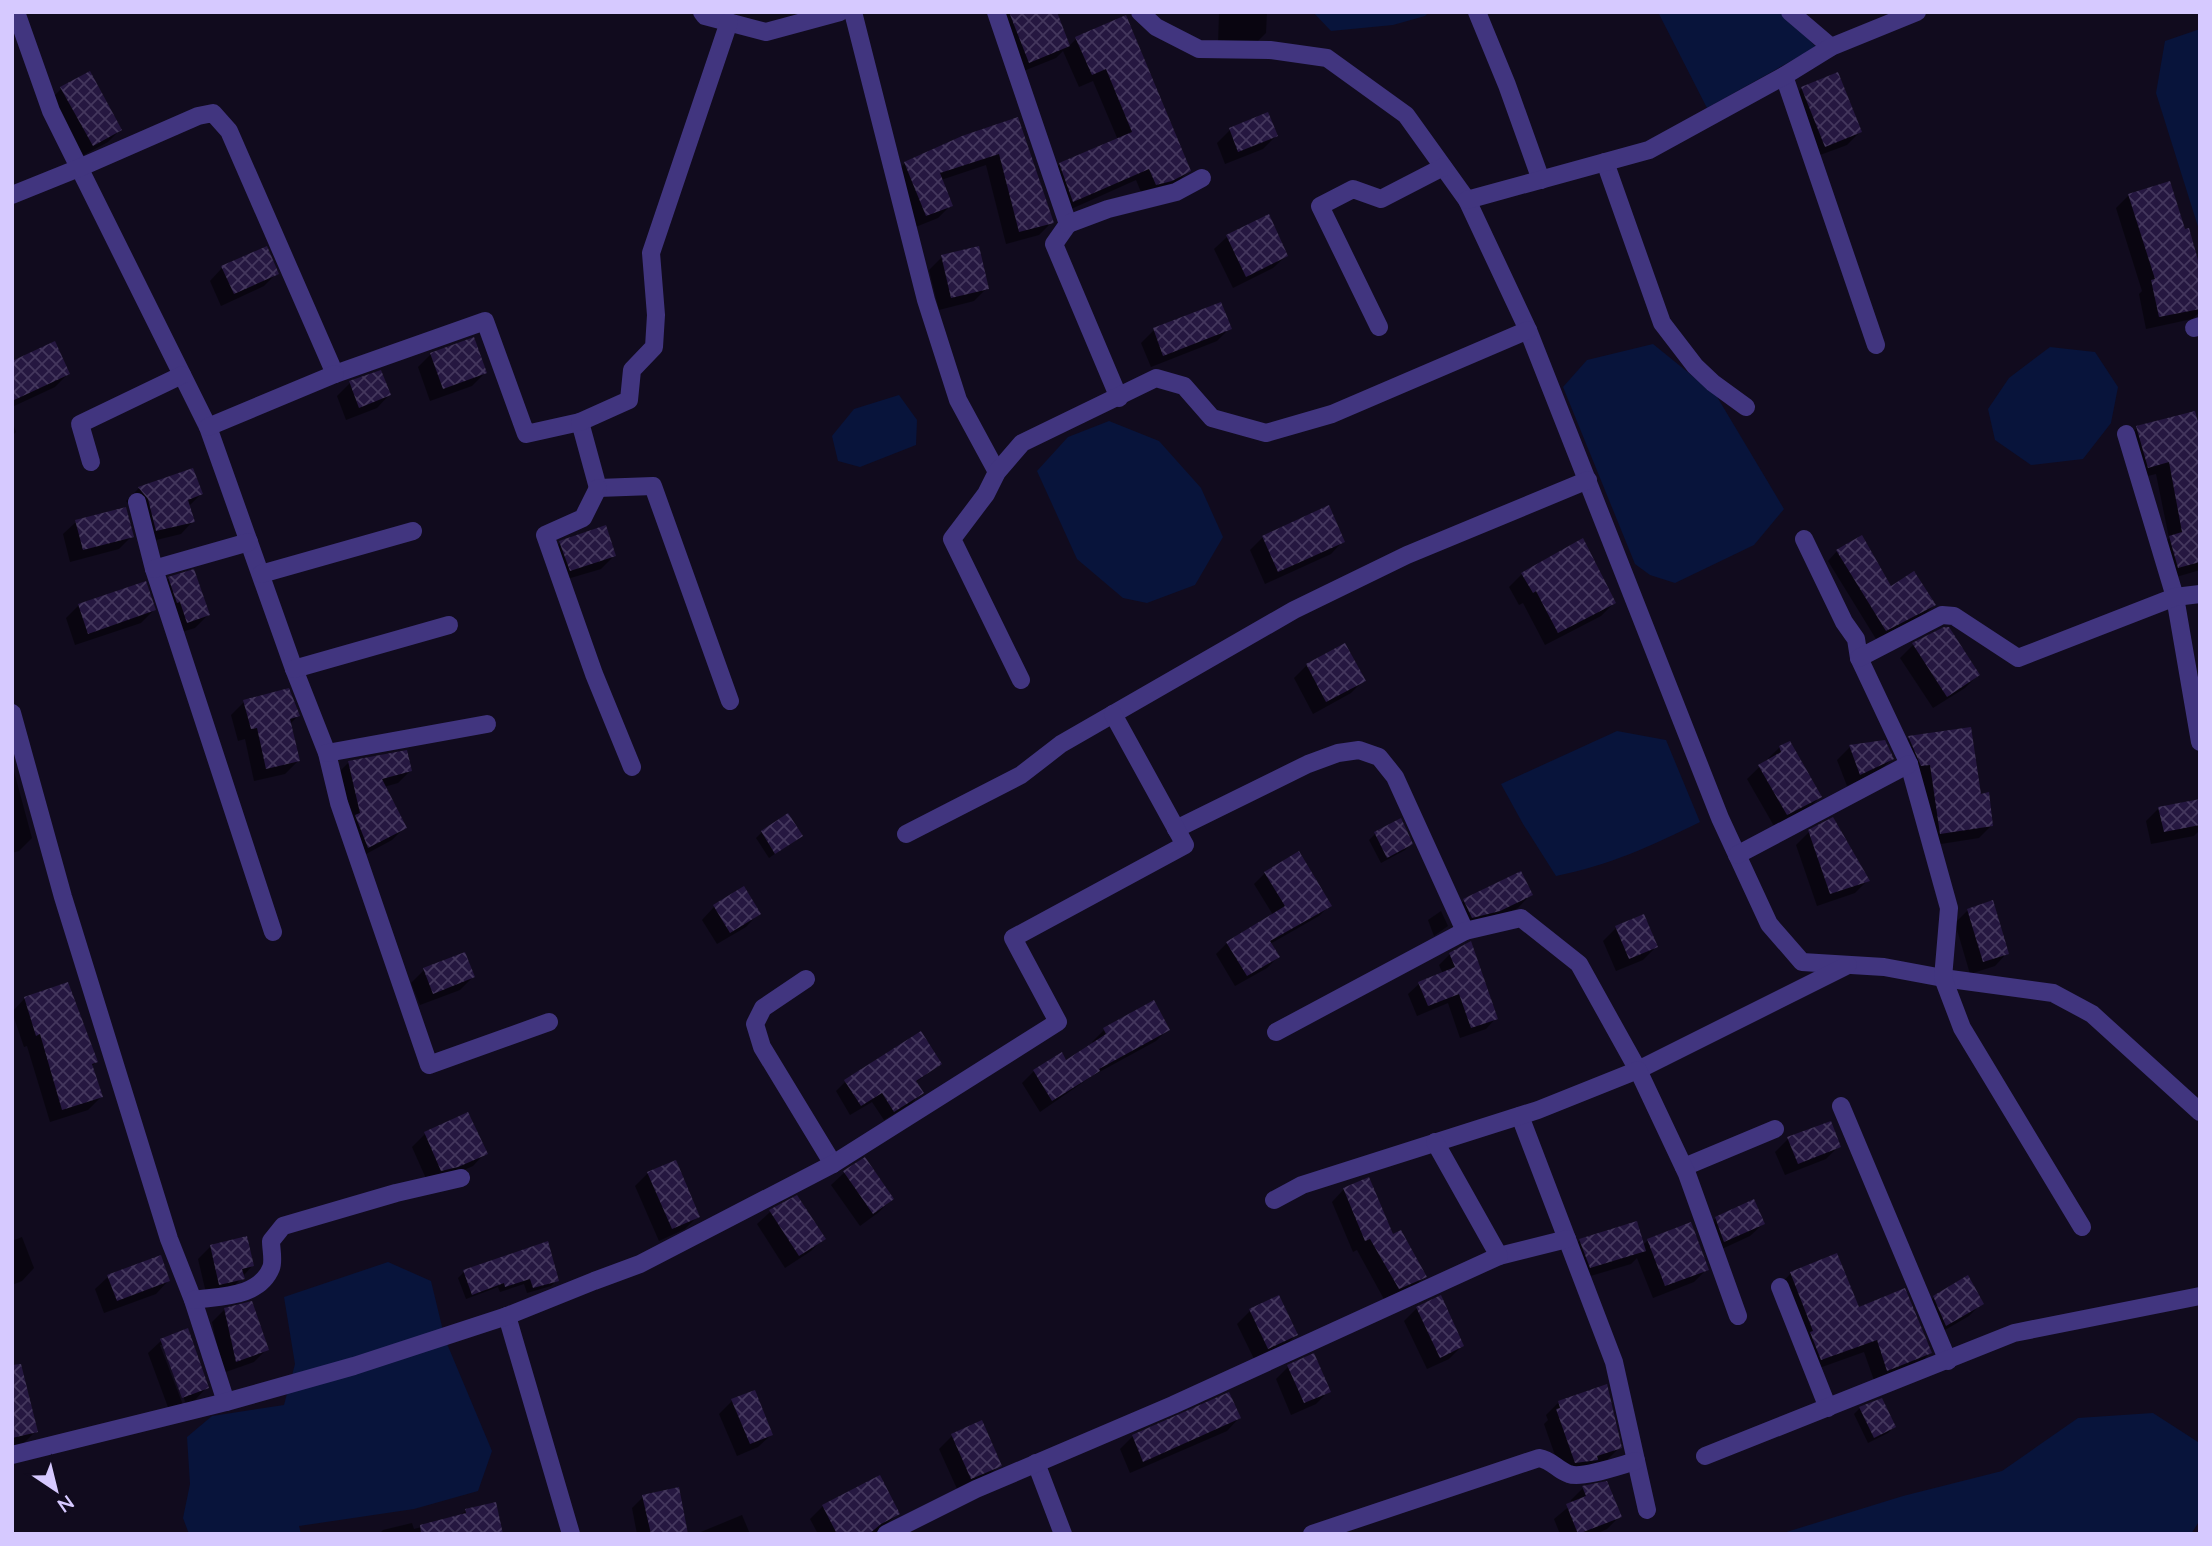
<svg xmlns="http://www.w3.org/2000/svg" width="2212" height="1546" viewBox="0 0 2212 1546" font-family="Lato,sans-serif">
<defs>
<pattern id="building-cross-hatch" width="8" height="8" patternUnits="userSpaceOnUse" patternTransform="scale(1.75)"><rect width="8" height="8" fill="#251740"/><path d="M0 0l8 8M0 8l8-8" fill="none" stroke="#44375d"/></pattern>
</defs>
<rect width="100%" height="100%" fill="#110b1e"/>
<!-- water -->
<g fill="#08143b">
<polygon points="1313,12 1429,12 1425,16 1393,25 1331,31"/>
<polygon points="1658,12 1782,12 1816,47 1707,108"/>
<polygon points="2200,29 2200,233 2156,93 2165,41"/>
<polygon points="1653,344 1716,395 1784,509 1754,545 1675,583 1650,575 1635,564 1563,387 1587,360"/>
<polygon points="2050,347 2095,352 2118,387 2111,423 2083,459 2031,465 1995,440 1988,409 2009,378"/>
<polygon points="899,395 917,420 916,445 860,467 838,461 832,436 854,409"/>
<polygon points="1109,421 1159,441 1201,488 1223,537 1195,585 1147,603 1123,598 1077,559 1037,471 1068,437"/>
<path d="M1617 731 1666 740 1700 822C1651 846 1610 865 1556 876L1523 824 1501 784Z"/>
<polygon points="388,1262 431,1281 445,1339 492,1451 478,1491 414,1509 299,1526 301,1534 189,1534 183,1518 190,1484 187,1437 212,1416 284,1405 295,1364 284,1297"/>
<polygon points="2153,1413 2198,1442 2200,1447 2200,1520 2191,1534 1780,1534 1903,1496 2002,1471 2078,1418"/>
</g>
<!-- shadow -->
<g fill="#0007">
<polygon points="1006,12 1055,12 1069,46 1076,39 1125,17 1189,170 1177,183 1143,197 1136,180 1060,214 1047,177 1060,164 1118,140 1093,81 1079,87 1063,51 1056,58 1016,74 996,23"/>
<polygon points="1219,12 1267,12 1266,33 1253,46 1218,44"/>
<polygon points="1802,88 1860,132 1847,145 1812,158 1789,101"/>
<polygon points="61,89 120,130 108,142 80,157 49,101"/>
<polygon points="1017,119 1052,222 1039,235 1006,244 986,165 941,180 951,205 938,218 913,228 892,176 905,163"/>
<polygon points="1230,130 1276,136 1263,149 1225,164 1217,143"/>
<polygon points="2129,195 2200,284 2200,312 2192,319 2146,329 2139,294 2142,291 2116,208"/>
<polygon points="1227,237 1286,256 1273,268 1233,288 1214,249"/>
<polygon points="942,257 987,288 974,301 939,310 929,270"/>
<polygon points="222,268 277,273 264,286 221,306 210,281"/>
<polygon points="1230,328 1217,341 1151,367 1141,343 1154,330"/>
<polygon points="431,354 485,373 472,386 430,401 418,367"/>
<polygon points="12,363 68,374 55,387 12,407"/>
<polygon points="380,372 389,395 377,408 346,420 337,396 350,383"/>
<polygon points="12,421 16,432 12,436"/>
<polygon points="2137,428 2200,436 2200,570 2166,580 2157,551 2169,538 2156,474 2135,479 2124,441"/>
<polygon points="192,470 201,494 189,506 193,521 181,534 144,543 136,512 126,501 138,489"/>
<polygon points="76,522 132,536 119,549 70,562 63,534"/>
<polygon points="1263,537 1343,541 1331,554 1265,584 1250,550"/>
<polygon points="560,543 614,556 601,569 557,582 547,555"/>
<polygon points="1837,551 1891,588 1934,605 1925,614 1876,639 1828,561"/>
<polygon points="1522,574 1614,603 1601,616 1545,645 1523,603 1519,605 1509,587"/>
<polygon points="169,578 208,615 195,628 175,634 157,591"/>
<polygon points="79,605 154,610 141,623 75,645 66,618"/>
<polygon points="1945,628 1978,675 1965,688 1933,708 1900,658 1913,645"/>
<polygon points="1307,665 1364,680 1351,693 1313,714 1294,678"/>
<polygon points="244,702 298,716 290,724 298,761 285,774 254,781 245,739 238,741 231,715"/>
<polygon points="1909,738 1979,796 1992,825 1979,838 1928,846 1897,750"/>
<polygon points="1780,747 1820,797 1807,810 1774,826 1747,779"/>
<polygon points="1850,747 1892,759 1879,771 1847,786 1837,760"/>
<polygon points="349,762 410,771 398,783 384,787 405,827 392,840 355,860 336,775"/>
<polygon points="12,764 32,838 19,851 12,853"/>
<polygon points="2200,800 2200,830 2194,836 2151,844 2146,821 2159,808"/>
<polygon points="1400,820 1411,844 1405,850 1381,863 1369,840 1375,834"/>
<polygon points="762,832 800,836 769,858 756,838"/>
<polygon points="1809,832 1868,880 1855,893 1817,906 1796,845"/>
<polygon points="1265,873 1330,905 1319,916 1270,944 1278,957 1267,968 1235,986 1216,954 1227,943 1273,915 1254,884"/>
<polygon points="1530,895 1518,908 1485,923 1459,930 1451,913 1464,901"/>
<polygon points="714,907 758,914 746,927 717,944 702,920"/>
<polygon points="1968,910 2007,953 1995,966 1970,974 1955,923"/>
<polygon points="1441,911 1448,926 1434,936 1428,920"/>
<polygon points="1643,916 1656,947 1643,960 1616,971 1603,941 1616,928"/>
<polygon points="1450,954 1496,1018 1486,1029 1460,1038 1448,1003 1417,1016 1408,994 1419,984 1443,974 1439,965"/>
<polygon points="424,970 473,977 460,990 420,1005 411,983"/>
<polygon points="25,998 96,1062 91,1067 101,1097 88,1110 50,1122 27,1046 24,1047 12,1012"/>
<polygon points="1168,1029 1156,1041 1092,1076 1040,1112 1022,1083 1034,1071 1066,1062 1094,1044 1092,1042 1104,1030"/>
<polygon points="940,1064 915,1083 921,1093 912,1103 884,1120 872,1102 850,1115 836,1091 846,1081"/>
<polygon points="468,1114 485,1153 473,1166 443,1179 428,1183 412,1147 425,1134"/>
<polygon points="1788,1139 1839,1146 1826,1159 1785,1175 1775,1152"/>
<polygon points="864,1160 892,1199 879,1212 860,1226 831,1185 844,1173"/>
<polygon points="648,1173 698,1216 685,1229 659,1241 635,1186"/>
<polygon points="1344,1189 1392,1237 1425,1276 1412,1289 1385,1301 1357,1250 1353,1252 1332,1202"/>
<polygon points="797,1198 823,1239 811,1251 785,1268 757,1224 770,1212"/>
<polygon points="1716,1218 1763,1224 1750,1236 1711,1254 1703,1231"/>
<polygon points="22,1237 34,1268 22,1281 12,1285 12,1241"/>
<polygon points="1580,1240 1642,1246 1648,1240 1707,1269 1694,1282 1653,1298 1637,1258 1631,1264 1577,1280 1567,1253"/>
<polygon points="211,1246 252,1266 230,1291 207,1297 198,1259"/>
<polygon points="464,1272 557,1280 551,1286 527,1293 524,1284 500,1292 498,1287 466,1299 458,1278"/>
<polygon points="1791,1273 1858,1309 1930,1353 1918,1366 1875,1383 1864,1352 1808,1372 1779,1286"/>
<polygon points="108,1277 168,1281 156,1294 104,1313 95,1289"/>
<polygon points="1278,1297 1296,1335 1283,1348 1255,1361 1237,1324 1250,1311"/>
<polygon points="1934,1297 1982,1303 1969,1316 1933,1337 1921,1310"/>
<polygon points="1417,1308 1462,1346 1449,1359 1427,1369 1404,1321"/>
<polygon points="225,1309 267,1349 254,1362 223,1373 212,1322"/>
<polygon points="187,1330 207,1387 195,1400 186,1404 164,1345 160,1345 183,1405 169,1410 148,1353 161,1341"/>
<polygon points="1288,1367 1329,1391 1316,1404 1291,1415 1276,1379"/>
<polygon points="12,1395 36,1431 23,1444 12,1447"/>
<polygon points="732,1401 771,1435 758,1447 737,1456 719,1414"/>
<polygon points="1559,1402 1620,1447 1607,1460 1562,1475 1544,1424 1548,1420 1546,1415"/>
<polygon points="1860,1408 1894,1427 1888,1433 1868,1443 1854,1414"/>
<polygon points="1239,1418 1227,1431 1130,1473 1120,1449 1133,1436"/>
<polygon points="952,1436 999,1465 987,1478 958,1491 939,1449"/>
<polygon points="1583,1488 1620,1516 1607,1529 1596,1534 1560,1534 1554,1519 1572,1504 1571,1500"/>
<polygon points="643,1497 687,1534 637,1534 632,1508"/>
<polygon points="823,1506 898,1514 874,1534 818,1534 810,1519"/>
<polygon points="466,1510 502,1534 379,1534 383,1530 412,1523 414,1529 459,1517"/>
<polygon points="742,1515 750,1534 696,1534"/>
</g>
<!-- building -->
<g fill="url(#building-cross-hatch)">
<polygon points="1009,12 1057,12 1070,46 1029,63"/>
<polygon points="1126,15 1191,171 1172,181 1156,185 1149,169 1073,202 1059,163 1132,132 1106,69 1092,75 1075,37"/>
<polygon points="90,71 122,130 93,146 60,87"/>
<polygon points="1838,72 1862,132 1825,147 1801,87"/>
<polygon points="1268,112 1278,136 1238,152 1229,128"/>
<polygon points="1018,117 1054,223 1019,232 999,154 940,173 953,206 926,216 904,162 962,136"/>
<polygon points="2170,181 2185,229 2189,228 2200,267 2200,309 2159,317 2151,280 2155,279 2128,194"/>
<polygon points="1269,214 1288,256 1246,277 1226,235"/>
<polygon points="267,246 279,274 234,294 221,266"/>
<polygon points="979,246 989,289 951,298 941,255"/>
<polygon points="1221,302 1232,329 1163,356 1153,328"/>
<polygon points="474,337 487,373 443,389 430,353"/>
<polygon points="55,341 70,374 12,401 12,361"/>
<polygon points="381,370 391,395 359,408 349,381"/>
<polygon points="2195,411 2200,429 2200,562 2178,568 2169,536 2182,532 2169,462 2148,468 2136,426"/>
<polygon points="193,468 203,494 188,500 195,522 156,531 148,499 138,487"/>
<polygon points="1329,505 1345,542 1278,572 1262,536"/>
<polygon points="126,507 134,537 83,550 75,520"/>
<polygon points="606,525 616,556 570,571 559,541"/>
<polygon points="1862,535 1891,586 1914,571 1936,605 1886,631 1836,550"/>
<polygon points="1583,538 1616,603 1558,633 1536,591 1533,593 1521,573"/>
<polygon points="194,569 210,615 187,623 180,602 177,603 168,577"/>
<polygon points="146,581 156,610 88,634 78,604"/>
<polygon points="1944,627 1949,627 1980,675 1947,697 1912,643"/>
<polygon points="1345,643 1366,681 1326,702 1306,664"/>
<polygon points="289,688 300,716 290,719 300,761 266,769 257,728 251,729 243,700"/>
<polygon points="1971,727 1981,794 1989,792 1993,826 1940,834 1930,765 1921,766 1908,736"/>
<polygon points="1885,740 1894,759 1860,775 1849,745"/>
<polygon points="1790,741 1822,797 1787,815 1758,765 1781,752 1779,746"/>
<polygon points="407,750 412,771 382,779 407,828 368,848 355,815 360,813 348,761"/>
<polygon points="2200,799 2200,825 2164,832 2158,807"/>
<polygon points="788,813 803,836 775,854 761,831"/>
<polygon points="1833,817 1870,881 1830,894 1808,830"/>
<polygon points="1401,818 1413,844 1387,858 1374,832"/>
<polygon points="1299,851 1332,906 1270,941 1280,957 1247,976 1226,942 1285,906 1264,872"/>
<polygon points="1521,871 1533,895 1500,911 1472,918 1463,899"/>
<polygon points="744,886 761,914 730,933 713,905"/>
<polygon points="1993,900 2009,954 1983,962 1967,909"/>
<polygon points="1644,914 1658,947 1629,959 1615,926"/>
<polygon points="1471,941 1498,1019 1471,1028 1459,994 1428,1006 1418,982 1455,967 1449,953"/>
<polygon points="465,952 475,977 433,994 423,968"/>
<polygon points="68,982 98,1062 92,1064 103,1097 62,1110 40,1034 36,1036 24,997"/>
<polygon points="1154,1000 1170,1030 1099,1069 1100,1071 1052,1101 1033,1070 1062,1052 1066,1060 1106,1034 1103,1028"/>
<polygon points="921,1031 942,1064 916,1081 924,1093 894,1112 882,1093 861,1106 844,1080"/>
<polygon points="468,1112 488,1154 458,1167 441,1171 424,1132"/>
<polygon points="1831,1121 1841,1147 1798,1164 1787,1137"/>
<polygon points="865,1157 894,1199 873,1214 843,1171"/>
<polygon points="676,1160 700,1217 672,1229 647,1172"/>
<polygon points="1369,1177 1393,1234 1401,1230 1427,1277 1399,1289 1370,1239 1365,1241 1343,1188"/>
<polygon points="797,1195 826,1239 799,1256 769,1210"/>
<polygon points="1754,1199 1765,1224 1724,1242 1715,1217"/>
<polygon points="1637,1221 1646,1251 1590,1268 1579,1239"/>
<polygon points="1691,1222 1709,1270 1665,1286 1647,1239"/>
<polygon points="247,1236 254,1266 242,1269 245,1279 219,1285 210,1245"/>
<polygon points="548,1241 559,1281 533,1288 530,1279 505,1287 504,1283 472,1295 463,1270"/>
<polygon points="1837,1253 1859,1307 1905,1288 1932,1353 1887,1371 1877,1340 1821,1360 1810,1332 1813,1331 1790,1272"/>
<polygon points="161,1255 170,1281 117,1301 107,1275"/>
<polygon points="1968,1275 1984,1304 1946,1326 1933,1296"/>
<polygon points="1279,1295 1298,1335 1268,1349 1249,1309"/>
<polygon points="1441,1295 1464,1346 1440,1358 1416,1307"/>
<polygon points="252,1301 269,1350 236,1362 224,1308"/>
<polygon points="188,1328 209,1388 182,1398 160,1339"/>
<polygon points="1314,1353 1331,1392 1304,1403 1287,1365"/>
<polygon points="21,1364 38,1432 12,1438 12,1365"/>
<polygon points="1607,1384 1622,1448 1597,1456 1598,1460 1575,1463 1556,1409 1560,1408 1558,1401"/>
<polygon points="755,1390 773,1435 750,1444 731,1399"/>
<polygon points="1229,1392 1241,1418 1143,1462 1132,1435"/>
<polygon points="1882,1398 1896,1427 1874,1438 1859,1407"/>
<polygon points="982,1420 1002,1466 971,1479 951,1434"/>
<polygon points="880,1475 900,1514 881,1524 869,1534 837,1534 822,1505"/>
<polygon points="1607,1481 1622,1517 1578,1534 1566,1504 1586,1496 1582,1486"/>
<polygon points="679,1487 688,1534 651,1534 642,1495"/>
<polygon points="496,1502 503,1534 421,1534 420,1525 466,1513 465,1509"/>
</g>
<g fill="none" stroke-linecap="round" stroke-linejoin="round">
<!-- minor -->
<g stroke="#41357f" stroke-width="18">
<polyline points="16,12 51,111 208,427 294,669 327,753 339,803 429,1065 549,1022"/>
<polyline points="702,12 705,16 766,32 840,12"/>
<polyline points="853,12 926,300 958,400 997,472"/>
<polyline points="996,12 1068,224 1054,244 1119,398"/>
<polyline points="1140,12 1156,27 1199,49 1270,50 1327,58 1406,115 1467,200 1528,330 1720,818 1769,924 1802,962 1884,967 1943,978 2053,993 2092,1014 2200,1112"/>
<polyline points="1477,12 1507,85 1541,180"/>
<polyline points="1790,12 1831,47"/>
<polyline points="1784,76 1876,345"/>
<polyline points="1605,162 1662,323 1695,366 1713,383 1746,407"/>
<polyline points="12,195 79,168 198,116 213,113 229,131 335,374 485,321 526,434 580,422 598,488 653,486 730,701"/>
<polyline points="1467,200 1649,150 1784,76 1831,47 1917,12"/>
<polyline points="1068,224 1108,209 1176,192 1202,178"/>
<polyline points="1379,327 1320,206 1353,189 1381,199 1443,167"/>
<polyline points="2194,328 2200,326"/>
<polyline points="580,422 629,400 632,370 654,347 656,315 651,253 729,22"/>
<polyline points="208,427 335,374"/>
<polyline points="2126,434 2175,597 2200,742"/>
<polyline points="91,462 80,424 182,375"/>
<polyline points="598,488 583,518 545,535 594,674 632,767"/>
<polyline points="137,502 154,569 273,932"/>
<polyline points="1804,539 1844,622 1856,639 1859,658 1909,764 1949,908 1943,978 1962,1028 2082,1227"/>
<polyline points="154,569 249,542"/>
<polyline points="261,574 413,531"/>
<polyline points="1859,658 1942,615 1954,616 2018,658 2175,597 2200,594"/>
<polyline points="294,669 449,625"/>
<polyline points="1021,680 952,539 986,494 997,472 1022,443 1156,378 1184,386 1212,418 1266,433 1332,414 1528,330"/>
<polyline points="12,713 63,897 169,1239 193,1300 226,1402"/>
<polyline points="327,753 487,724"/>
<polyline points="1176,829 1308,764 1338,753 1359,750 1379,757 1395,777 1465,931"/>
<polyline points="906,834 1021,775 1061,744 1294,610 1407,555 1588,480"/>
<polyline points="1737,855 1909,764"/>
<polyline points="806,979 763,1008 755,1024 762,1047 833,1164"/>
<polyline points="1276,1032 1465,931 1521,918 1579,964 1638,1070 1848,965"/>
<polyline points="1841,1106 1948,1361"/>
<polyline points="1520,1116 1614,1362 1647,1510"/>
<polyline points="1684,1167 1775,1129"/>
<polyline points="1274,1200 1302,1185 1538,1110 1638,1070 1687,1174 1738,1316"/>
<polyline points="1499,1256 1567,1239"/>
<polyline points="1780,1287 1828,1408"/>
<path d="M193 1300C219 1296 259 1298 271 1268 274 1261 271 1249 271 1241L283 1226 396 1193 461 1178"/>
<polyline points="507,1316 571,1534"/>
<polyline points="12,1455 226,1402 354,1366 507,1316 594,1281 640,1264 833,1164 1058,1022 1013,938 1185,845 1113,714"/>
<polyline points="1705,1456 2014,1333 2200,1296"/>
<polyline points="1036,1463 1063,1534"/>
<polyline points="886,1534 976,1489 1173,1405 1499,1256 1435,1142"/>
<path d="M1312 1534 1539 1458C1552 1460 1557 1470 1569 1474 1582 1479 1621 1465 1636 1461"/>
</g>
</g>
<!-- border -->
<rect width="2212" height="1546" fill="none" stroke="#d6c9ff" stroke-width="28"/>
<!-- north arrow -->
<g transform="translate(56 1490) rotate(145)" stroke="#110b1e" stroke-width="5" paint-order="stroke">
<path d="M0-5L12 26L0 18L-12 26Z" fill="#d6c9ff"/>
<text y="-10" font-size="19" font-weight="bold" text-anchor="middle" fill="#d6c9ff">N</text>
</g>
</svg>
